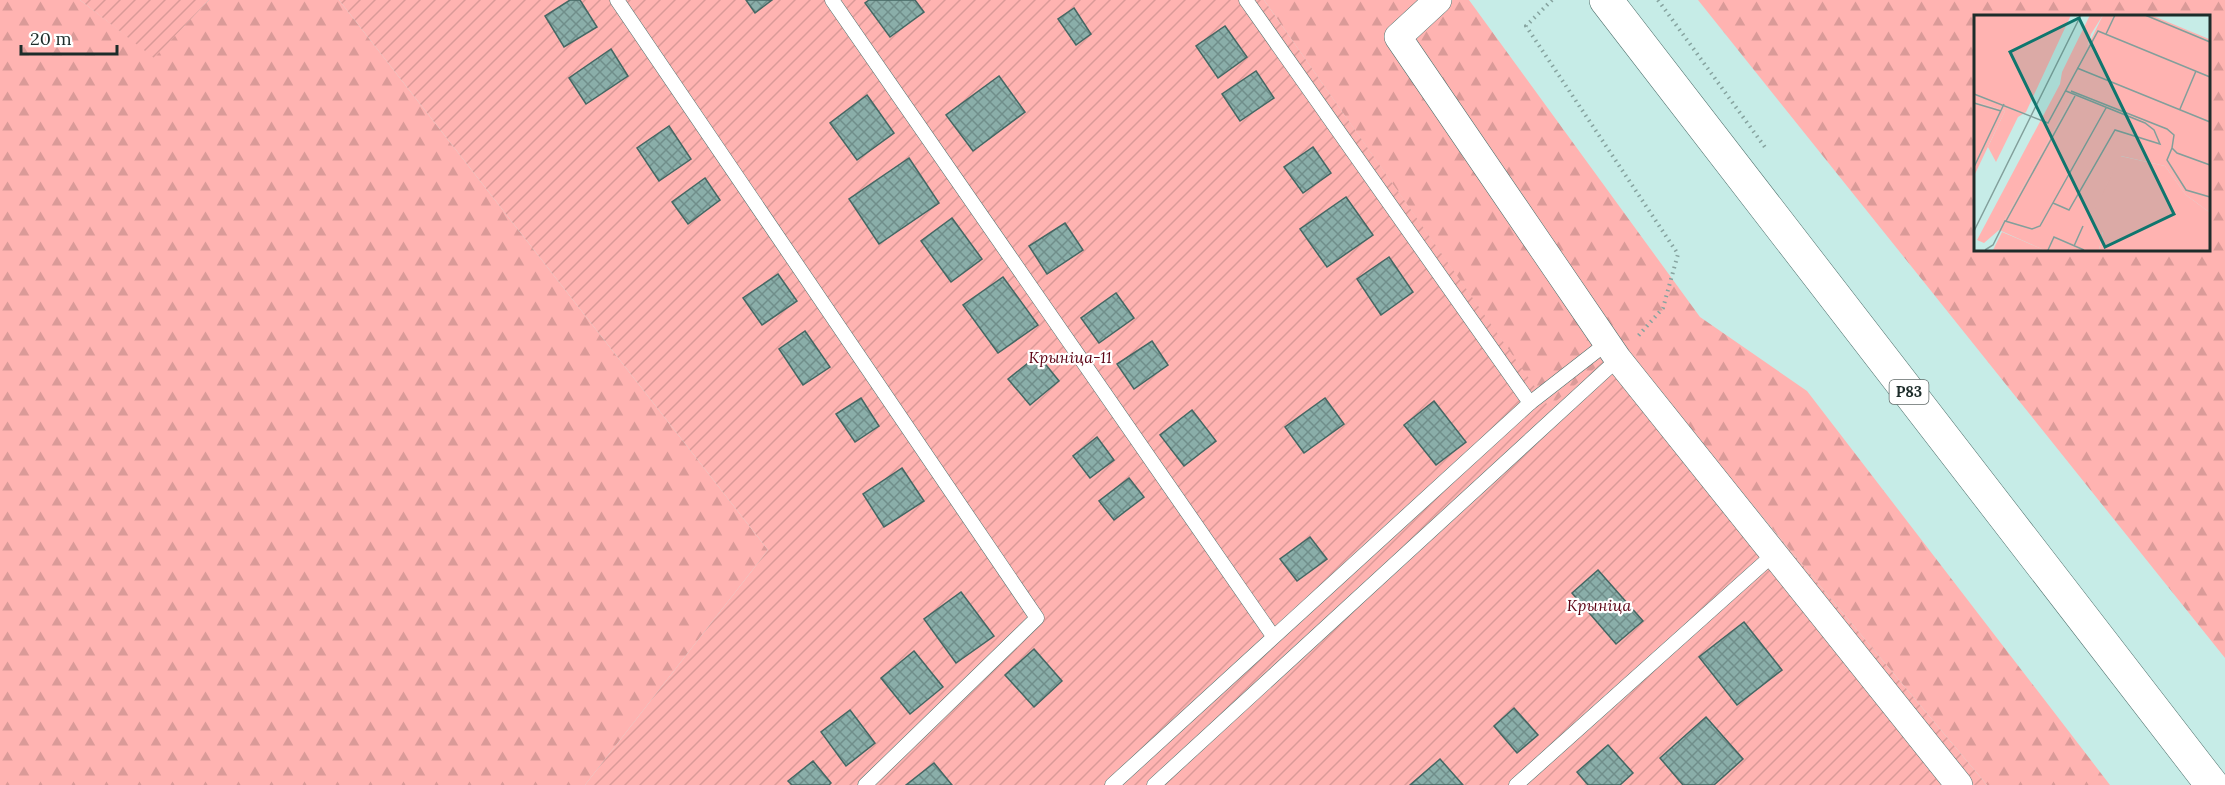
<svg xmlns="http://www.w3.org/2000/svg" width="2225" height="785" viewBox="0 0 2225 785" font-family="Lora,serif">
<defs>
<pattern id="forest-firs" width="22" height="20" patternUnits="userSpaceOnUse" patternTransform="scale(1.5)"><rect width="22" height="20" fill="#ffb3b1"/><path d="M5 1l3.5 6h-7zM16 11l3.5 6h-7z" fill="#da9a98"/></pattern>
<pattern id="garden-furrows" width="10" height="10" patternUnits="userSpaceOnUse" patternTransform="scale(1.5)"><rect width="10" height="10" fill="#ffb3b1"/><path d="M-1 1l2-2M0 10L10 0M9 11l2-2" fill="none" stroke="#da9a98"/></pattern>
<pattern id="building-cross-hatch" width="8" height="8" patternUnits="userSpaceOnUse" patternTransform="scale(1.5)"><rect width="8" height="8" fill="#8aaea9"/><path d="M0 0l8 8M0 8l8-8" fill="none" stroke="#708e8a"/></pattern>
</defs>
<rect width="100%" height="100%" fill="#c6ece7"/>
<!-- forest -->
<g fill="url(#forest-firs)" fill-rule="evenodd">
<polygon points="0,0 80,0 154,57 209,0 339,0 768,550 585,785 0,785"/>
<polygon points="1264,0 1469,0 1700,317 1807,391 2110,785 1987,785 1621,348 1549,408"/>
<path d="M1698 0H2225V658ZM1976 16H2208V249H1976Z"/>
</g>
<!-- garden -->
<g fill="url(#garden-furrows)">
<polygon points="80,0 209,0 154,58"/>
<polygon points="339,0 1264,0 1549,407 1620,347 1987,785 585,785 768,550"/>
</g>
<!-- building -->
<g fill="url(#building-cross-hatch)" stroke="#456763" stroke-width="1.5">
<polygon points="570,0 580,0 597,27 564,47 545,16"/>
<polygon points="746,0 772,0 755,13"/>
<polygon points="869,0 915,0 924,12 890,37 865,3"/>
<polygon points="1074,8 1091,34 1076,45 1058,19"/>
<polygon points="1225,26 1247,57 1218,78 1196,46"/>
<polygon points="611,49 628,76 586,104 569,78"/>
<polygon points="1256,71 1274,98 1240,121 1222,94"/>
<polygon points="999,76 1025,112 973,151 946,115"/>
<polygon points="867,95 894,133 857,160 830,123"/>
<polygon points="669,126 691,159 659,181 637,148"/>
<polygon points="1313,147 1331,173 1303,193 1284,167"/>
<polygon points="909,158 939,203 879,244 849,199"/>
<polygon points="705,178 720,200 688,224 672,202"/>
<polygon points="1346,197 1373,235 1327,267 1300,229"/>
<polygon points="952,218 982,259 951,282 921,241"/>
<polygon points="1065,223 1083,250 1047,274 1029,246"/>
<polygon points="1389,257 1413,292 1381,315 1357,279"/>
<polygon points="778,274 797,301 762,325 743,298"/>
<polygon points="1003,277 1038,325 998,353 963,305"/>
<polygon points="1116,293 1134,318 1099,343 1081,318"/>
<polygon points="805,331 830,367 803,385 779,349"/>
<polygon points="1152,341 1168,365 1134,389 1117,364"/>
<polygon points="1038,355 1059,381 1030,405 1008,379"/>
<polygon points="861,398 879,426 855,442 836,414"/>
<polygon points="1325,398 1344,424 1304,453 1285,427"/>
<polygon points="1434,401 1466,442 1436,465 1404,425"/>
<polygon points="1192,410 1216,441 1184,466 1160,435"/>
<polygon points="1097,437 1114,460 1090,478 1073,456"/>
<polygon points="902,468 924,501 884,527 863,494"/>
<polygon points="1129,478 1144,497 1114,520 1099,501"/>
<polygon points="1310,537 1327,559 1297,581 1280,559"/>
<polygon points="1598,570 1643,621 1616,644 1572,593"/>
<polygon points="961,592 994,636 956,663 924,619"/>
<polygon points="1744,622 1782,670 1737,705 1699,657"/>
<polygon points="1034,649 1062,681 1034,707 1005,675"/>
<polygon points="914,651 943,687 910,714 881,678"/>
<polygon points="1514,708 1538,735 1517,753 1494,726"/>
<polygon points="850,710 875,743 846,766 821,732"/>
<polygon points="1706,717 1743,759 1714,785 1683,785 1660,758"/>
<polygon points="1608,745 1633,773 1620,785 1588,785 1577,772"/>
<polygon points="1440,759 1463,785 1410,785"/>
<polygon points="813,761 831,783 829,785 792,785 788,781"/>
<polygon points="934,763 952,785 906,785"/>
</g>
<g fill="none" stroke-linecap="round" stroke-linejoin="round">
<defs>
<g id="service">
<polyline points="617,0 1037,618 865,785"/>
<polyline points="832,0 1273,636"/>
<polyline points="1246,0 1530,403"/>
<polyline points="1112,785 1530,403 1607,343"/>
<polyline points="1154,785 1618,359"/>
<polyline points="1516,785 1775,553"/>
</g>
<polyline id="minor" points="1438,0 1398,37 1618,359 1959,785"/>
<polyline id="primary" points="1606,0 2212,785"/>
</defs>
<!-- service casing -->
<use href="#service" stroke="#4f716d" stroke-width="15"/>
<!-- minor casing -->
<use href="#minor" stroke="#4f716d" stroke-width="28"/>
<!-- primary casing -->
<use href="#primary" stroke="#4f716d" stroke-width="34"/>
<!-- path -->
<g stroke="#86a39f" stroke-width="4" stroke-dasharray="1.5 4.5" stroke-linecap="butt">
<polyline points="1552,0 1526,26 1678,254 1663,308 1638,336"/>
<polyline points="1658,0 1767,150"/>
</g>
<!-- service -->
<use href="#service" stroke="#fff" stroke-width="14"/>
<!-- minor -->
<use href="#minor" stroke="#fff" stroke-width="27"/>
<!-- primary -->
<use href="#primary" stroke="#fff" stroke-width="33"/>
</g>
<g text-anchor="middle" stroke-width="4.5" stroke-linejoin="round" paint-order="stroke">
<!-- shield labels -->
<rect fill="#fff" stroke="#616b6a" stroke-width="1.5" x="1889.5" y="380" width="39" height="24" rx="4.5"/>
<g font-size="15" font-weight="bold" fill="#1d2c2a">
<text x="1909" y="397">Р83</text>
</g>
<!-- park labels -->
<g font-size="16" font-style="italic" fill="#5b0112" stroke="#fff">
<text x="1070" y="363">Крыніца-11</text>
<text x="1599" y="611">Крыніца</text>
</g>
</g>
<!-- overview -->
<g transform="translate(1974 15)">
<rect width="236" height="236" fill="#c6ece7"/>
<path d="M0 0H97L52 97 44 102 22 147 14 132 31 96 0 86ZM116 0H129L117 19 100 79 25 215 10 228 3 225 86 69 88 57ZM146 141 191 151 212 180 235 197V235H125L129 217 112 211ZM28 217 47 225 70 235H19Z" fill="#ffb3b1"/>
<path d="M129 0H177L235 24V197L212 180 191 151 147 141 113 210 129 216 125 235H70L25 215 100 79 92 75ZM0 86 31 96 0 161Z" fill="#ffb3b1"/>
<path fill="none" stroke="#829f9b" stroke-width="1.5" d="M171 0 236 27M132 19 141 0M103 53 236 107M97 76 193 114 200 120 198 133 203 138 236 150M0 79 74 108 124 16 236 62M0 88 27 96M206 94 222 56M198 133 193 145 212 175 236 182M0 152 30 89M79 188 95 195 141 115 186 129 180 115 171 108 92 76M32 206 101 81M0 216 107 0M100 231 109 211M11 235 19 230 31 206 58 214 66 211 132 93M74 235 80 222 110 235"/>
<path fill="#0f766e" fill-opacity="0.15" stroke="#0f766e" stroke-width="3" d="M105 3 200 199 131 232 36 37Z"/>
<rect width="236" height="236" fill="none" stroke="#1d2c2a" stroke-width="3"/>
</g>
<!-- scale -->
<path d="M21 45v9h96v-9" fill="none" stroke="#1d2c2a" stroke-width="3"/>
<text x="30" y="45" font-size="18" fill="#1d2c2a" stroke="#ffffff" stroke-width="4.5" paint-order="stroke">20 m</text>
</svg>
